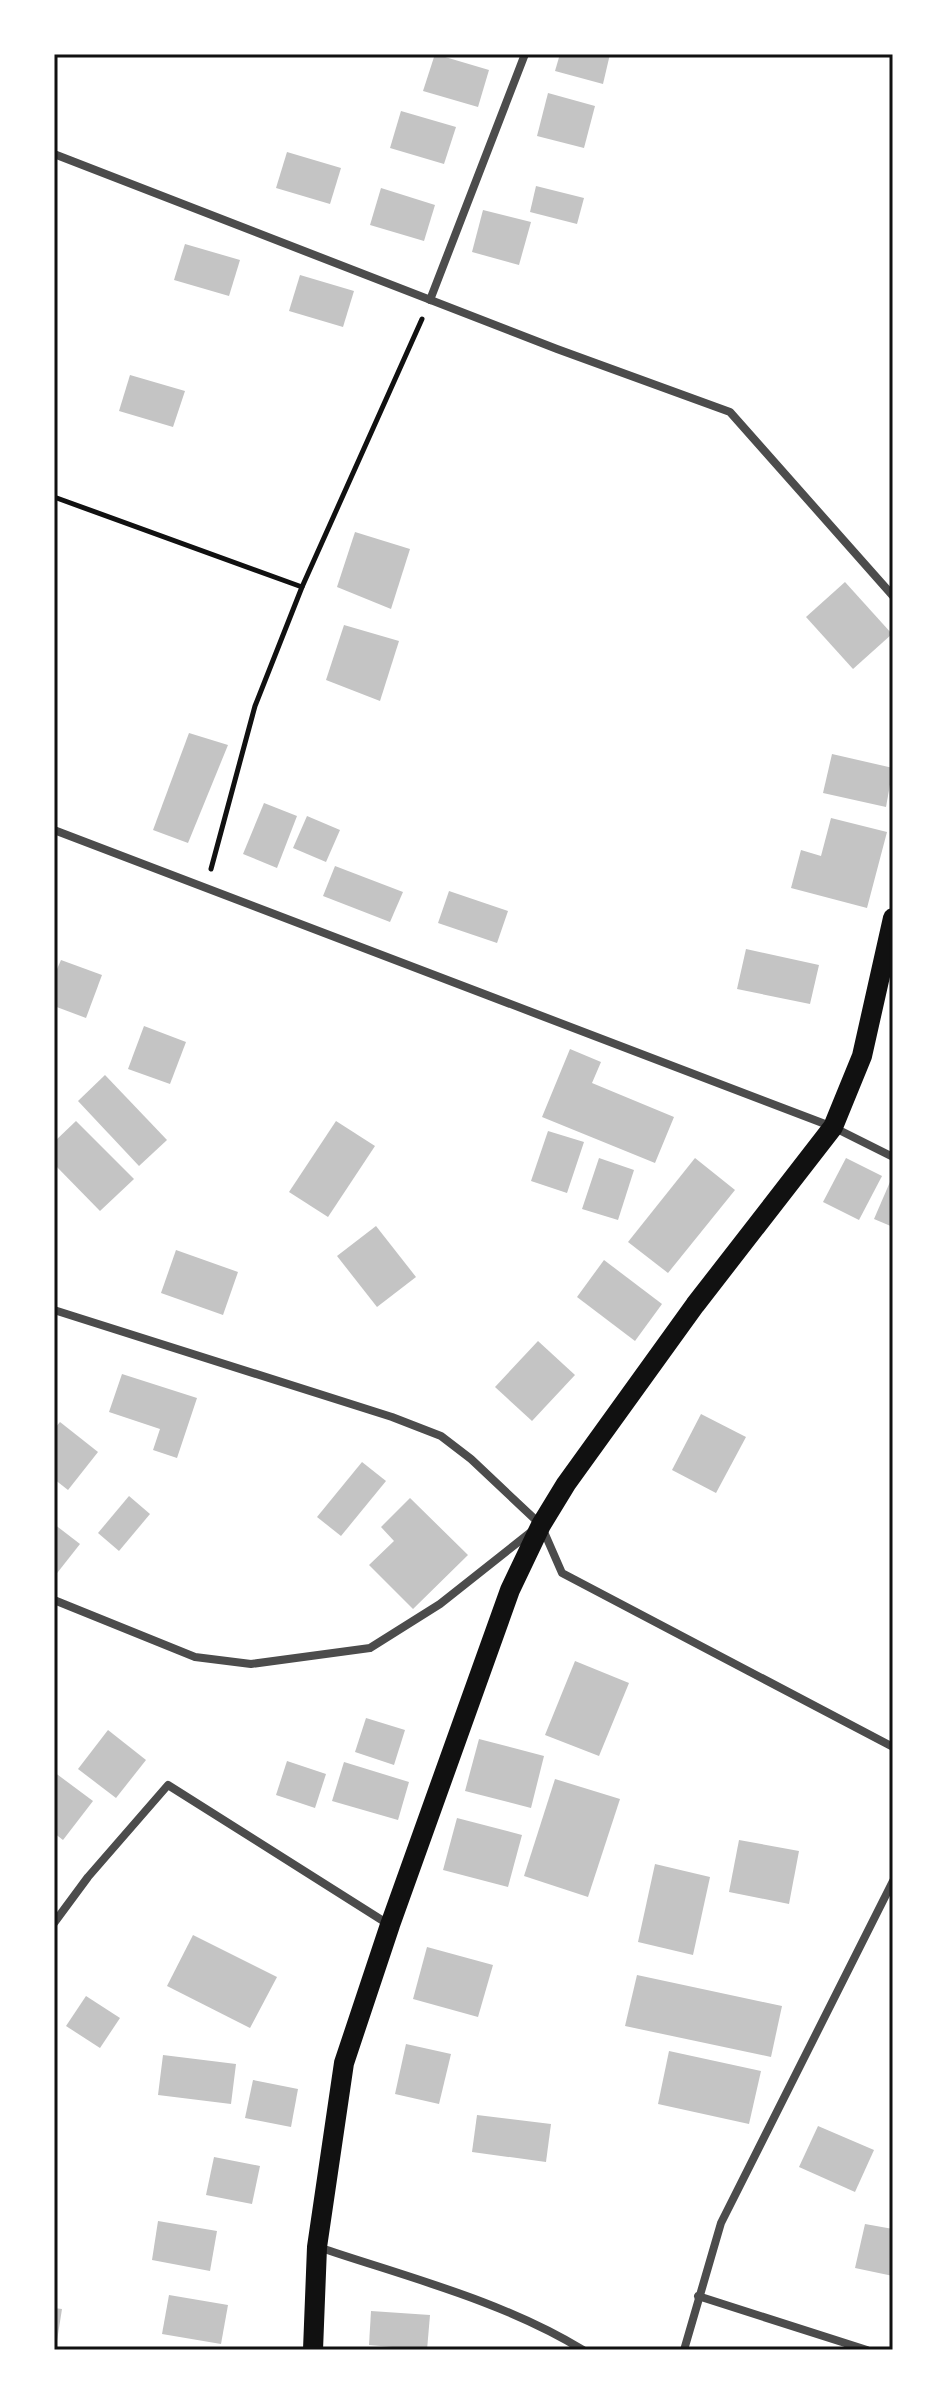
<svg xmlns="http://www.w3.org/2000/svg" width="947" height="2404" viewBox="0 0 947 2404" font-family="'PT Sans',sans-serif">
<rect width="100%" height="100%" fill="#fff"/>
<!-- building -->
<g fill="#c4c4c4">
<polygon points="435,54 489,70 478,107 423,91"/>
<polygon points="560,54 610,54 603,84 555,71"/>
<polygon points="548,93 595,106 584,148 537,136"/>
<polygon points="401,111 456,127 444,164 390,148"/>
<polygon points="287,152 341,168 330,204 276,188"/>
<polygon points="536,186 584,198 577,224 530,212"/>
<polygon points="381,188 435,205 424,241 370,225"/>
<polygon points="483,210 531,222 519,265 472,252"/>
<polygon points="185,244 240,260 229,296 174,280"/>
<polygon points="300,275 354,291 343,327 289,311"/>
<polygon points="130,375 185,391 173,427 119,411"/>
<polygon points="355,532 410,549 391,609 337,587"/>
<polygon points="845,582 892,634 853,669 806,617"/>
<polygon points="344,625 399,641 380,701 326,680"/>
<polygon points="189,733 228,745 188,843 153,830"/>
<polygon points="832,754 893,768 886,807 823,793"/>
<polygon points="264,803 297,816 277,868 243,854"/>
<polygon points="307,816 340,830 326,862 293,848"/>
<polygon points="831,818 887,832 867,908 791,888 801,850 821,856"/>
<polygon points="335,866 403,892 390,922 323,896"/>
<polygon points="449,891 508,911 497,943 438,923"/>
<polygon points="746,949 819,965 810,1004 737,989"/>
<polygon points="61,960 102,975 86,1018 54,1006 54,976"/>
<polygon points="144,1026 186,1042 170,1084 128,1069"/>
<polygon points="570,1049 601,1062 592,1083 674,1117 655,1163 542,1117"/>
<polygon points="105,1075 167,1140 139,1166 78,1101"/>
<polygon points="76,1121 134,1179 100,1211 54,1164 54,1142"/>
<polygon points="336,1121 375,1146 328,1217 289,1192"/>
<polygon points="548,1131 584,1142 567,1193 531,1181"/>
<polygon points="599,1158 634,1170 618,1220 582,1209"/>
<polygon points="695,1158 735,1190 668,1273 628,1242"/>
<polygon points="846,1158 882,1176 859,1220 823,1202"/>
<polygon points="893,1175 893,1227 874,1219"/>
<polygon points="376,1226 416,1277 377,1307 337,1256"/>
<polygon points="176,1250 238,1272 223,1315 161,1293"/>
<polygon points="604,1260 662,1304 635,1341 577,1297"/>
<polygon points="538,1341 575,1375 532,1421 495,1387"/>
<polygon points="122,1374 197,1398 177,1458 153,1450 160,1429 109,1412"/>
<polygon points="701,1414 746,1437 716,1493 672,1470"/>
<polygon points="60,1422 98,1452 68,1490 54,1479 54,1429"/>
<polygon points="362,1462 386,1481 341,1536 317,1517"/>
<polygon points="129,1496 150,1514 119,1551 98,1533"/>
<polygon points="410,1498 468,1555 413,1609 369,1565 394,1541 381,1527"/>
<polygon points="54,1524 80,1544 54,1577"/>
<polygon points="575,1661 629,1683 599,1756 545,1735"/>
<polygon points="366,1718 405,1730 394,1765 355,1752"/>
<polygon points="108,1730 146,1760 116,1798 78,1769"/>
<polygon points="479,1739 544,1756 531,1808 465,1791"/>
<polygon points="287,1761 326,1774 315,1808 276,1795"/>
<polygon points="344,1762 409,1782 398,1820 332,1801"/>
<polygon points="54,1772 93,1801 63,1840 54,1833"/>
<polygon points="555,1779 620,1799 588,1897 524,1876"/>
<polygon points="457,1818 522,1835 508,1887 443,1870"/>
<polygon points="739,1840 799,1851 789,1904 729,1892"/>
<polygon points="655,1864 710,1877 693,1955 638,1942"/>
<polygon points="193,1935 277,1977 250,2028 167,1986"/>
<polygon points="427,1947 493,1965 478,2017 413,1999"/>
<polygon points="637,1975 782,2006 771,2057 625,2026"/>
<polygon points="86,1996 120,2018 100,2048 66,2026"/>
<polygon points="406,2044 451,2054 439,2104 395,2094"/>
<polygon points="669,2051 761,2071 749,2124 658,2104"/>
<polygon points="163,2055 236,2064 231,2104 158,2095"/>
<polygon points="253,2080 298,2089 291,2127 245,2118"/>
<polygon points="477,2115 551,2124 546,2162 472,2152"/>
<polygon points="818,2126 874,2150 855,2192 799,2167"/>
<polygon points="214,2157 260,2166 252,2204 206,2195"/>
<polygon points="158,2221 217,2231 210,2271 152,2260"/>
<polygon points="865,2224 893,2229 893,2276 855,2268"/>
<polygon points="169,2295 228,2305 221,2344 162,2334"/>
<polygon points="54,2308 62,2309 56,2347 54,2347"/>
<polygon points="371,2311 430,2315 427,2350 369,2345"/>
</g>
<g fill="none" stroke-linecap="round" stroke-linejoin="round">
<!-- path -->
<g stroke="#111" stroke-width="5">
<polyline points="54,497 302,587"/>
<polyline points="211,869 255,706 302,587 422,319"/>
</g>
<!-- minor -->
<g stroke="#4c4c4c" stroke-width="8">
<polyline points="54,154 557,349 730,412 893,596"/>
<polyline points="430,300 525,54"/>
<polyline points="54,830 833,1127 893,1157"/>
<polyline points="54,1310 392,1417 441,1436 471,1459 541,1525 562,1573 893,1747"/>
<polyline points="54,1600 195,1657 251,1664 370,1648 440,1604 531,1532"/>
<polyline points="54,1923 88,1877 168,1785 388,1924"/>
<path d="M318 2247C407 2277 503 2301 583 2350"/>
<polyline points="698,2296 867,2350"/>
<polyline points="684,2350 721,2223 893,1881"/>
</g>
<!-- primary -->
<polyline stroke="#111" stroke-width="20" points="313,2350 317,2247 344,2063 390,1925 510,1590 541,1525 566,1484 695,1305 833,1127 862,1056 893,918"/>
</g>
<!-- border -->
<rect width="947" height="2404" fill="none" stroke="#ffffff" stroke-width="112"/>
<rect x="56" y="56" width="835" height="2292" fill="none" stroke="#111" stroke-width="3"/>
</svg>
